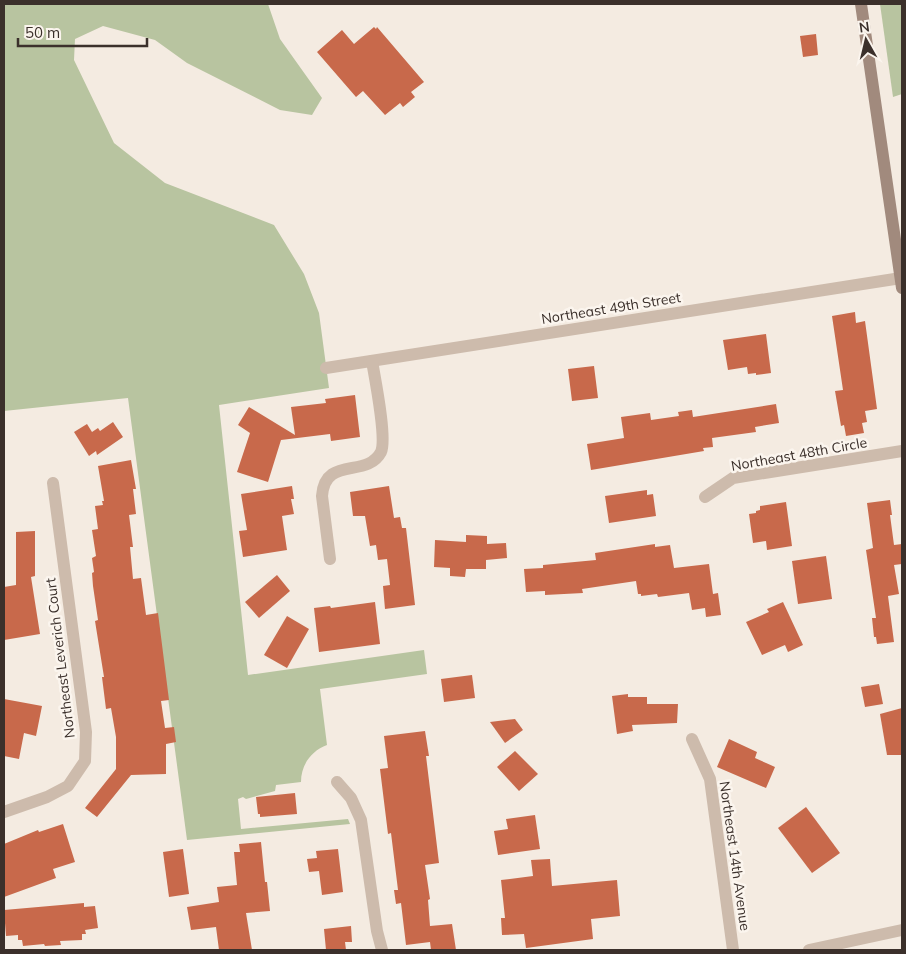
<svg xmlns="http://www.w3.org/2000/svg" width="906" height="954" viewBox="0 0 906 954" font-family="Mulish,sans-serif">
<rect width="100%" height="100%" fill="#f4ebe1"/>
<!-- green -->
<g fill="#b8c4a0">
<path d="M4 4H268L280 39 322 98 312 115 280 110 187 63 155 40 103 26 75 39 74 60 114 143 165 183 274 225 304 274 319 313 329 388 219 405 248 675 424 650 427 674 320 689 327 745C311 751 301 765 301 782L276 785 275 791 246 799 243 797 238 799 241 829 348 819 350 824 187 840 128 398 4 411Z"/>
<polygon points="880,4 902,4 902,94 893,97"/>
</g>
<!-- building -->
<g fill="#c8694b">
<polygon points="374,27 376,29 377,27 424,82 411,92 415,97 403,107 400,103 385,115 363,91 356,97 317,52 342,30 354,44"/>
<polygon points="816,34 818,55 803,57 800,36"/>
<polygon points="855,312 856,323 865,321 877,409 865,411 867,422 862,423 864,433 846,436 844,425 841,426 835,391 843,390 832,316"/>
<polygon points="766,334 771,373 756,375 756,373 748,374 747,367 728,370 723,340"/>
<polygon points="594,366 598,398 572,401 568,369"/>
<polygon points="355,395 360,437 331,441 330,434 281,440 268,482 237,472 250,433 238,425 249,407 295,435 291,407 326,403 325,399"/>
<polygon points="776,404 779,423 755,427 756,432 712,438 713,447 703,448 704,451 591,470 587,444 624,438 621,417 650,413 651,420 679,416 678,412 692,410 693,417"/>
<polygon points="113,422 123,437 97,455 96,451 89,456 74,432 87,424 92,432 98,428 100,431"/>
<polygon points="131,460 136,489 133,489 136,514 129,515 133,547 130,547 133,579 141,578 146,615 158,613 169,700 161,701 165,728 174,727 176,742 166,744 166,774 131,775 97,817 85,808 116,769 116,737 111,708 106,709 102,677 104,677 95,621 98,620 93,586 92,573 94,572 92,558 96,556 92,530 98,529 95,506 103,505 102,501 104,501 98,466"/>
<polygon points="292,486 294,499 291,499 294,514 282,516 287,550 243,557 239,531 247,530 241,494"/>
<polygon points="389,486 394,518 400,517 402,528 406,528 415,605 385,609 383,586 390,585 387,559 378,560 376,545 370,546 365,516 353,516 350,492"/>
<polygon points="647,490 647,495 653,494 656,516 609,523 605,496"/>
<polygon points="890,500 892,515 890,515 894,545 902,544 902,564 894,565 899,594 888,596 894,642 877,644 876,637 874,637 872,618 876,618 866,550 873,548 867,503"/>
<polygon points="786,502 792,546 767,550 766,541 753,543 749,514 756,513 756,511 760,510 760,506"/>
<polygon points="35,531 35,576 31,577 40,634 4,640 4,587 16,585 16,532"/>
<polygon points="466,535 487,536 487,544 506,543 507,558 486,560 486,569 466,569 465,577 450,576 450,568 434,567 435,540 466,542"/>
<polygon points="655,544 655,547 670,545 674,568 709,564 713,594 718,593 721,615 706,617 705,608 692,610 689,593 658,597 657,594 641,596 641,594 638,594 636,581 582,589 583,593 545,595 545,591 526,592 524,569 543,568 543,565 596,560 595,553"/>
<polygon points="826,556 832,599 798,604 792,561"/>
<polygon points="277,575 290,591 259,618 245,602"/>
<polygon points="375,602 380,644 319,652 314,608 330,606 331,608"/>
<polygon points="783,602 803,645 788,652 785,645 762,655 746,622 769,612 767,609"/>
<polygon points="287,616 309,629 287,668 264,655"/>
<polygon points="472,675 475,698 444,702 441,679"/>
<polygon points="879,684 883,704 865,707 861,687"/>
<polygon points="628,694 628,697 647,697 647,704 678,704 677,723 632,725 633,731 617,734 612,696"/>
<polygon points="4,699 42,706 36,736 24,733 19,759 4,756"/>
<polygon points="902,708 902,755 887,755 880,714"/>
<polygon points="515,719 523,730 505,743 490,722"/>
<polygon points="425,731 429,756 426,756 439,863 425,865 430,899 428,900 430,926 452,924 456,950 431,950 430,942 406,945 401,903 396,904 394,890 398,890 391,833 388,834 380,769 388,768 384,736"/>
<polygon points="729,739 757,752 755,758 775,767 766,788 717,767"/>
<polygon points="515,751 538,774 519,791 497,767"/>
<polygon points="295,793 297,814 260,817 260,814 258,814 256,797"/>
<polygon points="806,807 840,853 812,873 778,828"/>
<polygon points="535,815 540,849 498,855 494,831 508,829 506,819"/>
<polygon points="63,824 75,862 53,869 56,878 4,897 4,844 38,830 39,832"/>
<polygon points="261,842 265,882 267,882 270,911 246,913 252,950 219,950 216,927 191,930 187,907 219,902 217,887 237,885 234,852 240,852 239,844"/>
<polygon points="183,849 189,894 169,897 163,852"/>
<polygon points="338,849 343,892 322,895 319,871 309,872 307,859 317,858 316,851"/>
<polygon points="550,859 552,886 617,880 620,916 591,919 593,939 526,948 524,934 502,935 501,918 505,918 501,880 533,876 531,860"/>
<polygon points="84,903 84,907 95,906 98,928 85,930 86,934 82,934 82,940 60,941 61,945 45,946 44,944 23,946 22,940 18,940 18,935 6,936 4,910"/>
<polygon points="351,926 352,942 345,942 346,950 326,950 324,929"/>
</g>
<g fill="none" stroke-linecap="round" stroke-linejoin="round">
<!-- street -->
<g stroke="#cdbbac" stroke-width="12">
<polyline points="326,368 901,278"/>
<polyline points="705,497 733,478 902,451"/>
<path d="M330 559 322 496C325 455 367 479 381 452 387 438 375 379 372 361"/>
<polyline points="692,739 710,779 733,950"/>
<polyline points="337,782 351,798 361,820 377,931 382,950"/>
<polyline points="4,812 47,797 68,786 85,761 86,732 53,483"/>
<polyline points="809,950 902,930"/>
</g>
<!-- secondary -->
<polyline stroke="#a18a7d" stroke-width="12" points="861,4 902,288"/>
</g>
<g text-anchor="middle" stroke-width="5" stroke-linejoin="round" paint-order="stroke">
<!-- street labels -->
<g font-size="14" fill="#3b302b" stroke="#fbf5ee">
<text transform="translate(611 308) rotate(-9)" y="5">Northeast 49th Street</text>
<text transform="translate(799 454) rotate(-10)" y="5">Northeast 48th Circle</text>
<text transform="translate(60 658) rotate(-97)" y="5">Northeast Leverich Court</text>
<text transform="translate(735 856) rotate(82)" y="5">Northeast 14th Avenue</text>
</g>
</g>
<!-- border -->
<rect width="906" height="954" fill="none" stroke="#3b302b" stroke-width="10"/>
<!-- north arrow -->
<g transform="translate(866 40) rotate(352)" stroke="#fbf5ee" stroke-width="4" paint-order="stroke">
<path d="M0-4L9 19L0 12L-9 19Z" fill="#3b302b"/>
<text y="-8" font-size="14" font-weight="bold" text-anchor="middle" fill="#3b302b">N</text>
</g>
<!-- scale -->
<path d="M18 38v8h129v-8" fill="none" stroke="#3b302b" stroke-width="2.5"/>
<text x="25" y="38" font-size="15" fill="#3b302b" stroke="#fbf5ee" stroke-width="4" paint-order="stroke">50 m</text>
</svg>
